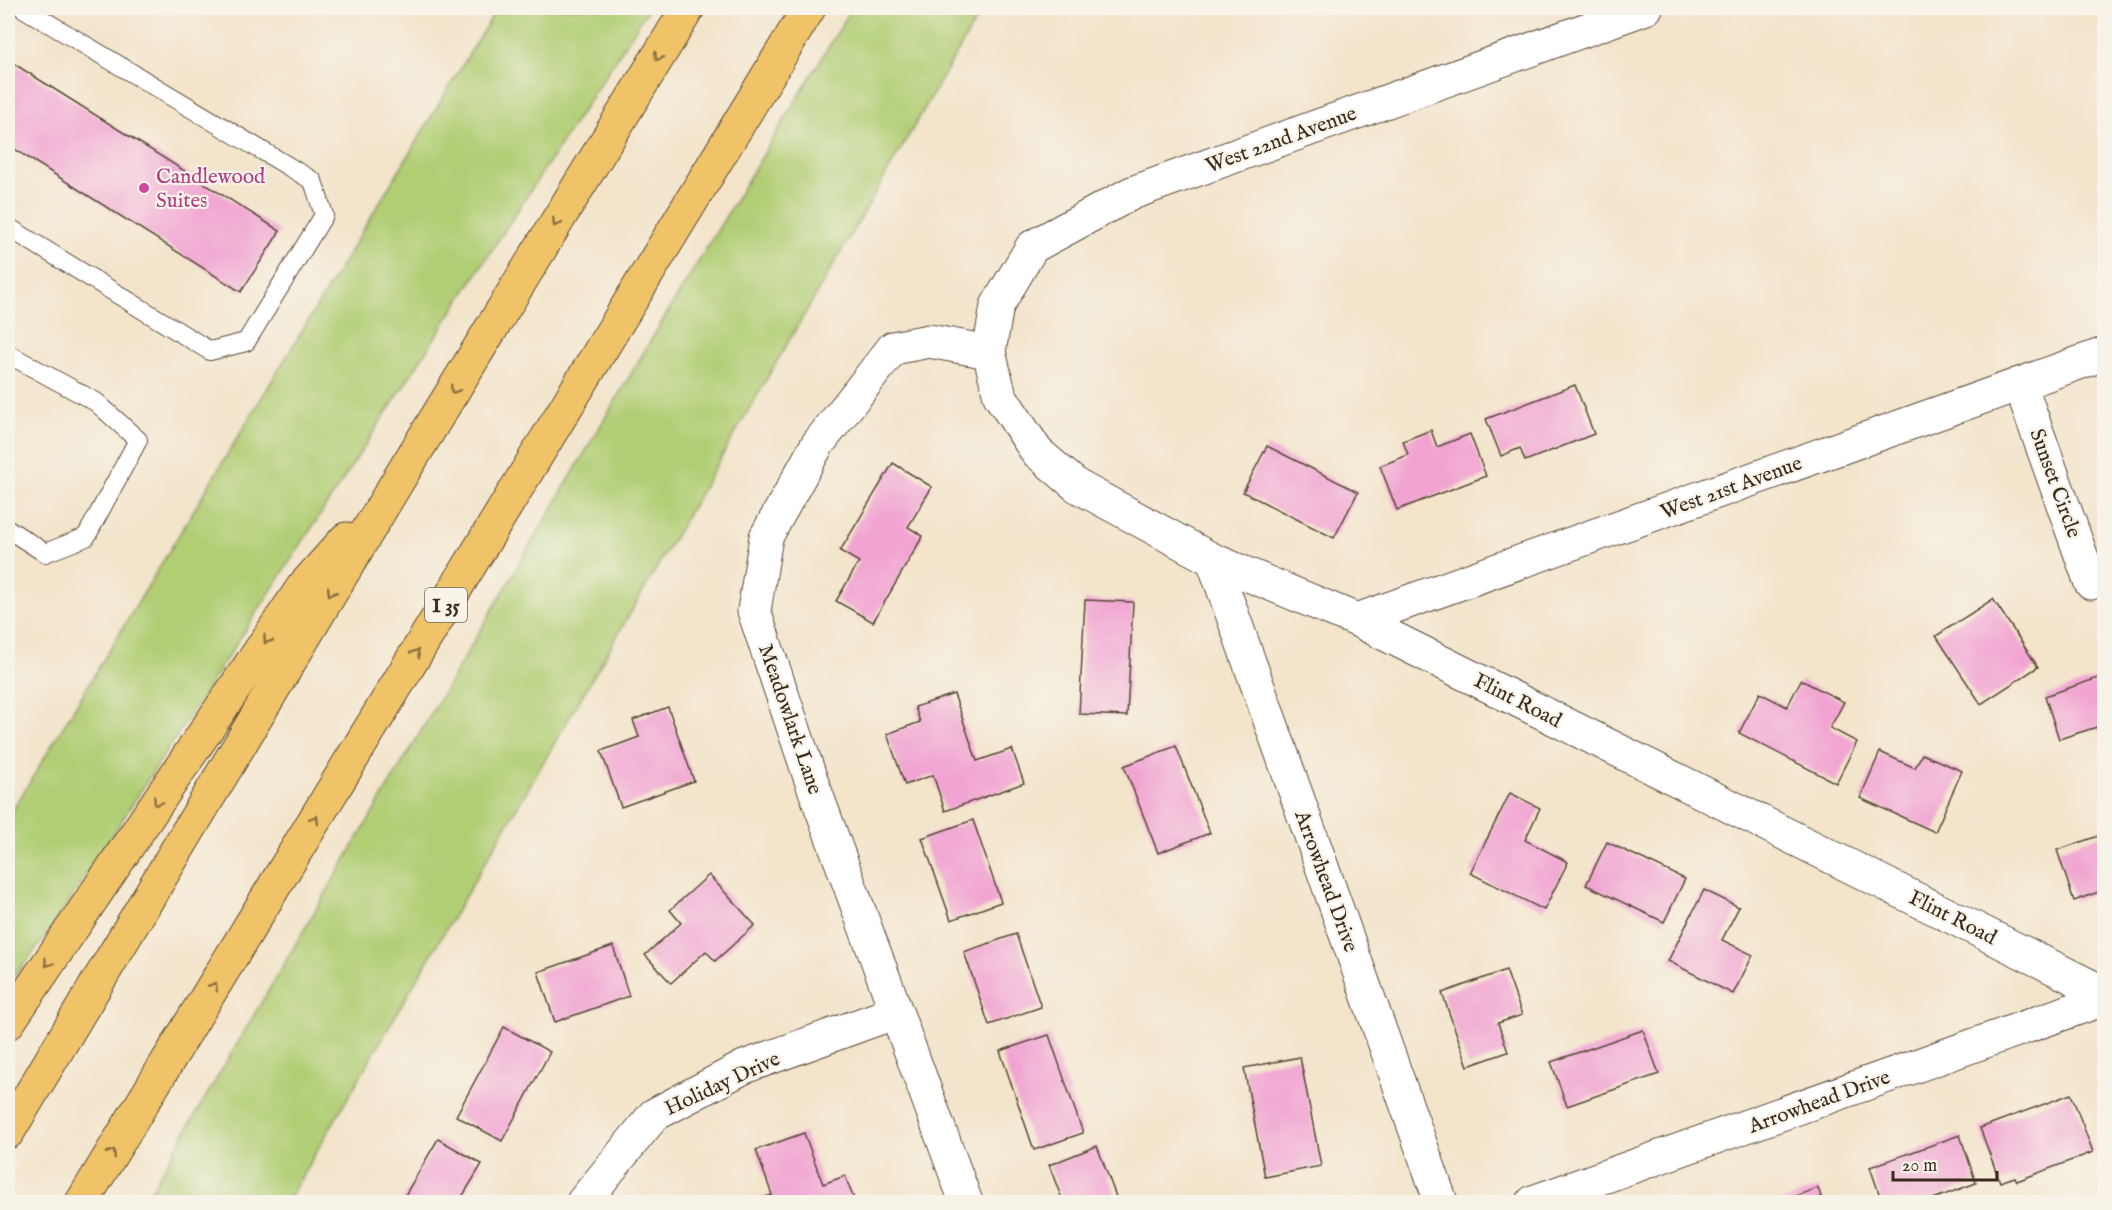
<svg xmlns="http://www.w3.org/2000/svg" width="2112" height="1210" viewBox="0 0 2112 1210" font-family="'IM FELL English',serif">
<rect width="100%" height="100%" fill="#f7f3e8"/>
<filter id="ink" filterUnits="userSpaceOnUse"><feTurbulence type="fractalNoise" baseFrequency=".0167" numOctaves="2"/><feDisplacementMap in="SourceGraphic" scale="12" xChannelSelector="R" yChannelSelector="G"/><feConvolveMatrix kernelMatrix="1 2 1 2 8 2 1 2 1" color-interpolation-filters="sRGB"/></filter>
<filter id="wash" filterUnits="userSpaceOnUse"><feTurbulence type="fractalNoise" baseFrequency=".008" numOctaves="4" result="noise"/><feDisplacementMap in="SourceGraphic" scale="24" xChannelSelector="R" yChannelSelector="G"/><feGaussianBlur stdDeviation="1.35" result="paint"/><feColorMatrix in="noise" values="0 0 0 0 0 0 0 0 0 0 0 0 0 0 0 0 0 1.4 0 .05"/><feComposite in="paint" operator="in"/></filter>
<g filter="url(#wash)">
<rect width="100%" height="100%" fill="#f3e4ca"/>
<!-- green -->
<g fill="#b1ce75" stroke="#767c4a" stroke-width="1.5">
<polygon points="497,8 649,8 50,931 8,984 8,818"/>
<polygon points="852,8 983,8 287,1202 144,1202 654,335"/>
</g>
<g id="blocks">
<!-- building -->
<g fill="#f1a4d1">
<polygon points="8,60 280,231 241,292 8,145"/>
<polygon points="1575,385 1594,434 1525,461 1520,448 1501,456 1486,419"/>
<polygon points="1431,430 1437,447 1470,434 1486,476 1397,510 1380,466 1408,455 1403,441"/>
<polygon points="1267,446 1358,492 1334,538 1243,492"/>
<polygon points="893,463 932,487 908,527 923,536 873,622 836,601 859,562 840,551"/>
<polygon points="1993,599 2038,667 1981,704 1936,636"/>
<polygon points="1085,600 1133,602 1127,716 1079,714"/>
<polygon points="2104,676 2104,738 2101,739 2097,727 2059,739 2045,696"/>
<polygon points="1801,680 1844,702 1830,728 1857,742 1836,783 1739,733 1760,693 1787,707"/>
<polygon points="954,694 977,761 1012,749 1024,783 945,811 933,775 905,785 887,734 920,722 915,707"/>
<polygon points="668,707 694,781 621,807 601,751 639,737 633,720"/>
<polygon points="1176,746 1210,833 1158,853 1124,766"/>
<polygon points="1880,752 1915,768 1922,754 1962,771 1935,832 1860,798"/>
<polygon points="1510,793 1540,808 1525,840 1568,862 1544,910 1470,873"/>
<polygon points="973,820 1001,902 951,920 922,838"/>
<polygon points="2104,834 2104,890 2074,901 2057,850"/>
<polygon points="1607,842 1685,879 1664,922 1586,885"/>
<polygon points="709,875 755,925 715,961 706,951 671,983 645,955 681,923 670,910"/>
<polygon points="1704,890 1739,907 1722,940 1753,955 1733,994 1668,961"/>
<polygon points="1016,934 1041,1007 989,1025 964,952"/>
<polygon points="613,946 629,996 555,1022 538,972"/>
<polygon points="1506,970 1522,1015 1498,1023 1508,1052 1468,1066 1442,993"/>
<polygon points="504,1027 550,1052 502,1141 456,1116"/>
<polygon points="1643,1030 1659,1074 1567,1106 1551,1062"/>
<polygon points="1049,1035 1083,1133 1034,1150 1000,1051"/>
<polygon points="1300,1057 1321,1166 1265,1177 1244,1068"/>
<polygon points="2071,1094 2093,1152 2017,1181 2015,1177 2000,1182 1980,1128"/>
<polygon points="804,1133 823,1184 845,1176 855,1202 751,1202 772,1195 756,1150"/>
<polygon points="1960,1135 1976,1183 1925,1202 1882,1202 1870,1167"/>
<polygon points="438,1139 482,1164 459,1202 401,1202"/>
<polygon points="1097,1146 1118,1202 1063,1202 1049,1165"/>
<polygon points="1818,1188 1823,1202 1779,1202"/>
</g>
</g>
</g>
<g filter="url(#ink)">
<use href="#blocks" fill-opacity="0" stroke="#574638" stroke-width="1.5"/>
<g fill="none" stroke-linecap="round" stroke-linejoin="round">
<defs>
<g id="service">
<polyline points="8,227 210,351 246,342 324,215 313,181 23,8"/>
<polyline points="8,354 96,402 138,440 86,537 45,553 8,529"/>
</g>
<g id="minor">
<polyline points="1646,8 1132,193 1032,247 997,306 989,352 1000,396 1037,452 1077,486 1213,560 1357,620 2104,993"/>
<polyline points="2020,384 2091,583"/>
<polyline points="1213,560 1441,1202"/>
<polyline points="1357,620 2104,354"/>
<polyline points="583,1202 654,1115 744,1067 896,1012"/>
<polyline points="966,1202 810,777 754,611 766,537 817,445 893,348 929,341 989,352"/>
<polyline points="1533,1202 2104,999"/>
</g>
<g id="motorway">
<polyline points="8,1023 303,587 346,539"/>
<polyline points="8,1132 397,482 688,8"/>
<polyline points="82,1202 809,8"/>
</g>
</defs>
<!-- service casing -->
<use href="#service" stroke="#574638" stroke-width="20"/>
<!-- minor casing -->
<use href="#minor" stroke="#574638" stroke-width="35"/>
<!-- motorway casing -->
<use href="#motorway" stroke="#574638" stroke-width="35"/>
<!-- service -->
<use href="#service" stroke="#fff" stroke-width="18"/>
<!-- minor -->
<use href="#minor" stroke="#fff" stroke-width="33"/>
<!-- motorway -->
<use href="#motorway" stroke="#f0c369" stroke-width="33"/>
</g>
<!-- one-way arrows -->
<defs><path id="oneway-chevron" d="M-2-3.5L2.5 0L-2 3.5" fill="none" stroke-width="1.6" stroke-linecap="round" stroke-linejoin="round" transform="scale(1.5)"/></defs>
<g stroke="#8c6f40">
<use href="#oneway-chevron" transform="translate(658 57) rotate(122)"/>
<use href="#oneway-chevron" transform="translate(556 223) rotate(122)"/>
<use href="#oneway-chevron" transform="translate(454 390) rotate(122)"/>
<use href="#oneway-chevron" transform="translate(331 592) rotate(121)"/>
<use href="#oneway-chevron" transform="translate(267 640) rotate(124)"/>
<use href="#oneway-chevron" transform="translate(416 653) rotate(-59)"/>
<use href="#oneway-chevron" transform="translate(157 802) rotate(124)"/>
<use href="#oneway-chevron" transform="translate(315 819) rotate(-59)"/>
<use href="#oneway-chevron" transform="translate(48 963) rotate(124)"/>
<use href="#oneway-chevron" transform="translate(214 986) rotate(-59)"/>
<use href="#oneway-chevron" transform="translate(112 1153) rotate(-59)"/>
</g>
</g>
<!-- markers -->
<circle fill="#d1479c" stroke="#f7f3e8" stroke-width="2" cx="144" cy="188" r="6"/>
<g text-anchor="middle" stroke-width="4.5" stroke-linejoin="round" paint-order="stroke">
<!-- shield labels -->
<rect fill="#f7f3e8" stroke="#73665b" stroke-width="1.5" x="425" y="588" width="42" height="34" rx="4.5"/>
<g font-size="20" font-weight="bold" fill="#3b2a1e">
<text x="446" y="612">I 35</text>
</g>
<!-- street labels -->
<g font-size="21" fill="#3b2a1e" stroke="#f7f3e8">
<text transform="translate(1281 139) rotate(-20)" y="7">West 22nd Avenue</text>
<text transform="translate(2056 483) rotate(70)" y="7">Sunset Circle</text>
<text transform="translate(1731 487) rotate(-20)" y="7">West 21st Avenue</text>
<text transform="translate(1518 700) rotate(27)" y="7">Flint Road</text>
<text transform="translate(791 719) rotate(71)" y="7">Meadowlark Lane</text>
<text transform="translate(1327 881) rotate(70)" y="7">Arrowhead Drive</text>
<text transform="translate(1953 917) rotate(27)" y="7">Flint Road</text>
<text transform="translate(722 1083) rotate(-25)" y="7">Holiday Drive</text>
<text transform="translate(1819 1101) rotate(-20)" y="7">Arrowhead Drive</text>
</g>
<!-- hotel labels -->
<g font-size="21" fill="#b23c85" stroke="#f7f3e8" text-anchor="start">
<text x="156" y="183">Candlewood<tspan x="156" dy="24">Suites</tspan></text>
</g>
</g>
<!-- margin -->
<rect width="2112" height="1210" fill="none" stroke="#f7f3e8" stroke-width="30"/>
<!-- scale -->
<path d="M1893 1171v9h104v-9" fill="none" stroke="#3b2a1e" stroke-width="3"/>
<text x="1902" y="1171" font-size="18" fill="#3b2a1e" stroke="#f7f3e8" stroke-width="4.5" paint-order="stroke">20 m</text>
</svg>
